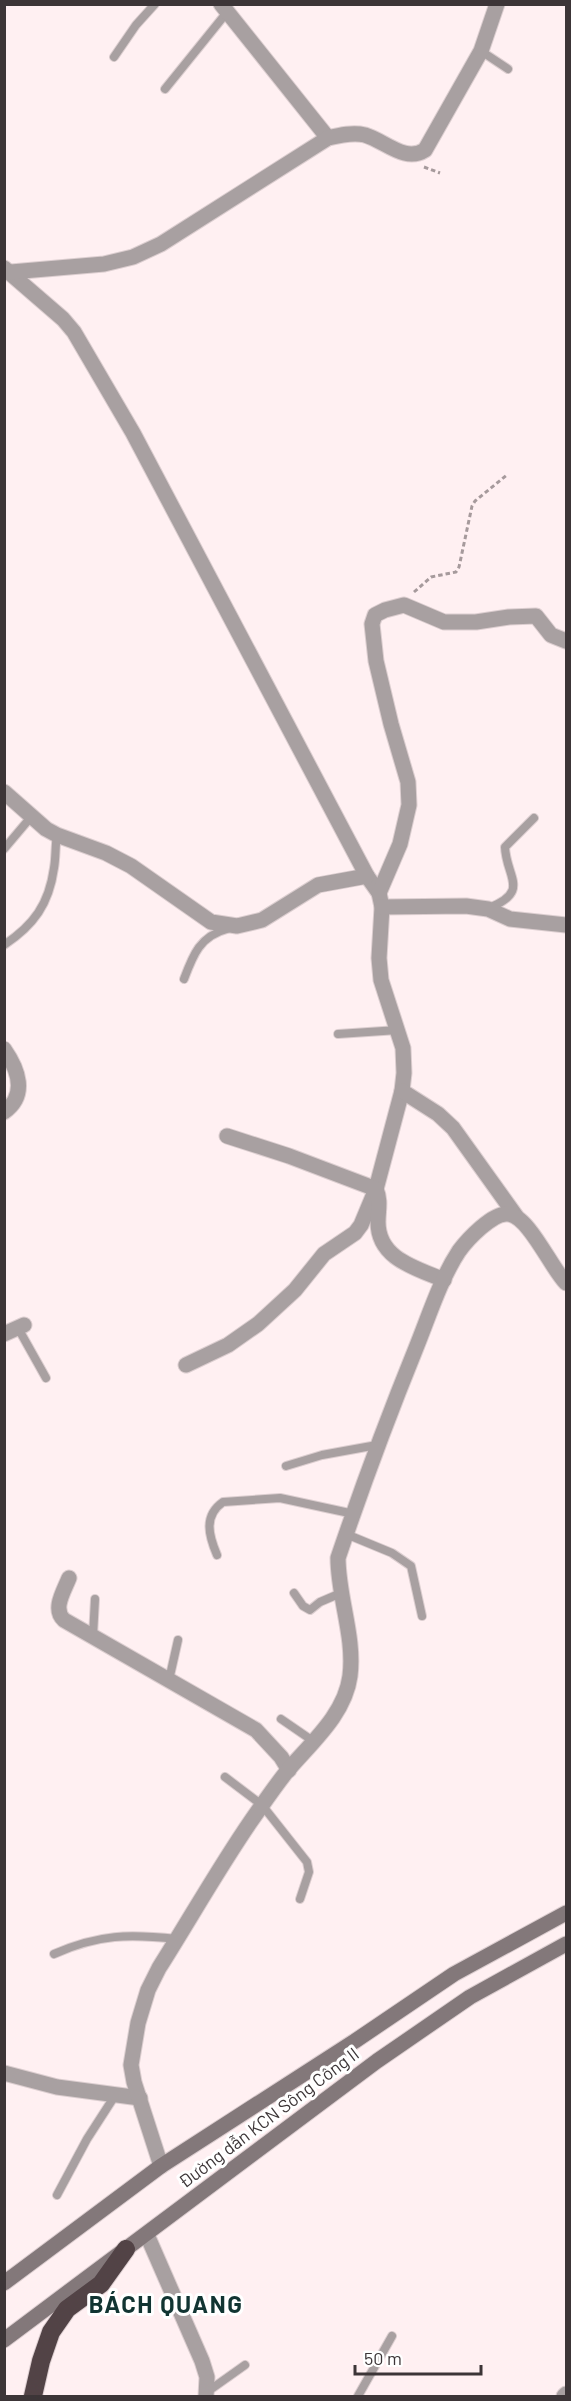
<svg xmlns="http://www.w3.org/2000/svg" width="571" height="2401" viewBox="0 0 571 2401" font-family="Barlow,sans-serif">
<rect width="100%" height="100%" fill="#fff0f2"/>
<g fill="none" stroke-linecap="round" stroke-linejoin="round">
<defs>
<g id="lane">
<polyline points="481,51 508,69"/>
<polyline points="114,57 136,25 155,4"/>
<polyline points="165,89 228,11"/>
<polyline points="4,849 31,817"/>
<path d="M489 908C531 891 506 877 505 847L534 818"/>
<path d="M4 945C34 925 49 904 54 868 56 857 55 847 57 835"/>
<path d="M184 979C193 955 200 936 227 929"/>
<polyline points="338,1034 398,1030"/>
<polyline points="18,1328 46,1378"/>
<polyline points="286,1466 322,1455 377,1445"/>
<polyline points="346,1534 392,1553 411,1566 422,1616"/>
<path d="M217 1555C209 1536 203 1516 223 1502L280 1498 354 1514"/>
<polyline points="294,1593 303,1606 310,1610 320,1602 341,1593"/>
<polyline points="93,1636 95,1599"/>
<polyline points="169,1680 178,1640"/>
<polyline points="281,1719 313,1741"/>
<polyline points="225,1777 262,1805 307,1862 309,1872 300,1899"/>
<path d="M54 1954C99 1934 129 1934 177 1939"/>
<polyline points="57,2195 87,2139 116,2094"/>
<polyline points="207,2392 245,2365"/>
<polyline points="358,2396 392,2336"/>
</g>
<g id="street">
<polyline points="221,4 328,138"/>
<polyline points="4,268 63,319 74,332 133,433 367,876 379,893 382,907 379,958 381,980 403,1048 404,1073 402,1091 376,1189 361,1225 355,1233 324,1254 295,1290 258,1324 228,1345 186,1365"/>
<path d="M11 272 104 264 133 257 161 244 328 138C340 135 353 132 365 135 385 141 405 163 425 150L481 51 497 4"/>
<polyline points="4,792 46,829 57,835 106,853 131,866 211,922 237,926 262,920 318,885 367,876"/>
<polyline points="379,893 400,844 409,805 408,782 391,724 376,661 372,624 375,615 385,610 404,605 444,622 476,622 509,617 536,616 551,635 566,641"/>
<polyline points="382,907 466,906 488,909 510,919 566,925"/>
<path d="M4 1049C18 1069 28 1095 4 1112"/>
<polyline points="402,1091 438,1114 453,1128 516,1216"/>
<path d="M227 1136 289 1156 376 1189C381 1201 378 1210 378 1222 378 1259 416 1268 444 1280"/>
<polyline points="4,1334 24,1325"/>
<path d="M69 1578C64 1591 52 1609 64 1620L256 1730 281 1757 289 1770"/>
<polyline points="4,2073 57,2087 140,2098"/>
<path d="M161 2166 134 2082 131 2065 138 2023 148 1990 159 1968C190 1919 218 1869 251 1821 263 1804 275 1786 288 1770 312 1742 345 1714 350 1676 355 1637 338 1597 338 1558 362 1487 388 1417 416 1348 429 1316 440 1280 459 1251 467 1240 493 1212 508 1214 529 1216 551 1268 566 1283"/>
<polyline points="147,2235 202,2361 207,2377 206,2396"/>
<polyline points="564,2396 566,2394"/>
</g>
<g id="secondary">
<polyline points="4,2283 161,2166 355,2041 454,1974 566,1913"/>
<polyline points="4,2340 377,2061 470,1997 566,1944"/>
</g>
<polyline id="highway" points="33,2396 41,2361 51,2332 67,2309 101,2284 126,2249"/>
</defs>
<!-- lane casing -->
<use href="#lane" stroke="#dcced0" stroke-width="10"/>
<!-- street casing -->
<use href="#street" stroke="#dcced0" stroke-width="17"/>
<!-- secondary casing -->
<use href="#secondary" stroke="#dcced0" stroke-width="17"/>
<!-- highway casing -->
<use href="#highway" stroke="#dcced0" stroke-width="20"/>
<!-- path -->
<g stroke="#a69a9c" stroke-width="3" stroke-dasharray="4.5 3" stroke-linecap="butt">
<polyline points="424,167 440,173"/>
<polyline points="414,592 431,577 456,572 459,567 472,506 475,501 508,474"/>
</g>
<!-- lane -->
<use href="#lane" stroke="#a8a0a1" stroke-width="8"/>
<!-- street -->
<use href="#street" stroke="#a8a0a1" stroke-width="15"/>
<!-- secondary -->
<use href="#secondary" stroke="#83787a" stroke-width="15"/>
<!-- highway -->
<use href="#highway" stroke="#524346" stroke-width="18"/>
</g>
<g text-anchor="middle" stroke-width="6" stroke-linejoin="round" paint-order="stroke">
<!-- street labels -->
<g font-size="18" fill="#3c3537" stroke="#fff">
<text transform="translate(269 2118) rotate(-37)" y="6">Đường dẫn KCN Sông Công II</text>
</g>
<!-- district labels -->
<g font-size="24" font-weight="bold" letter-spacing="1.5" fill="#113432" stroke="#fff">
<text x="166" y="2313">BÁCH QUANG</text>
</g>
</g>
<!-- border -->
<rect width="571" height="2401" fill="none" stroke="#3c3537" stroke-width="12"/>
<!-- scale -->
<path d="M355 2365v9h126v-9" fill="none" stroke="#3c3537" stroke-width="3"/>
<text x="364" y="2365" font-size="18" fill="#3c3537" stroke="#ffffff" stroke-width="4.5" paint-order="stroke">50 m</text>
</svg>
